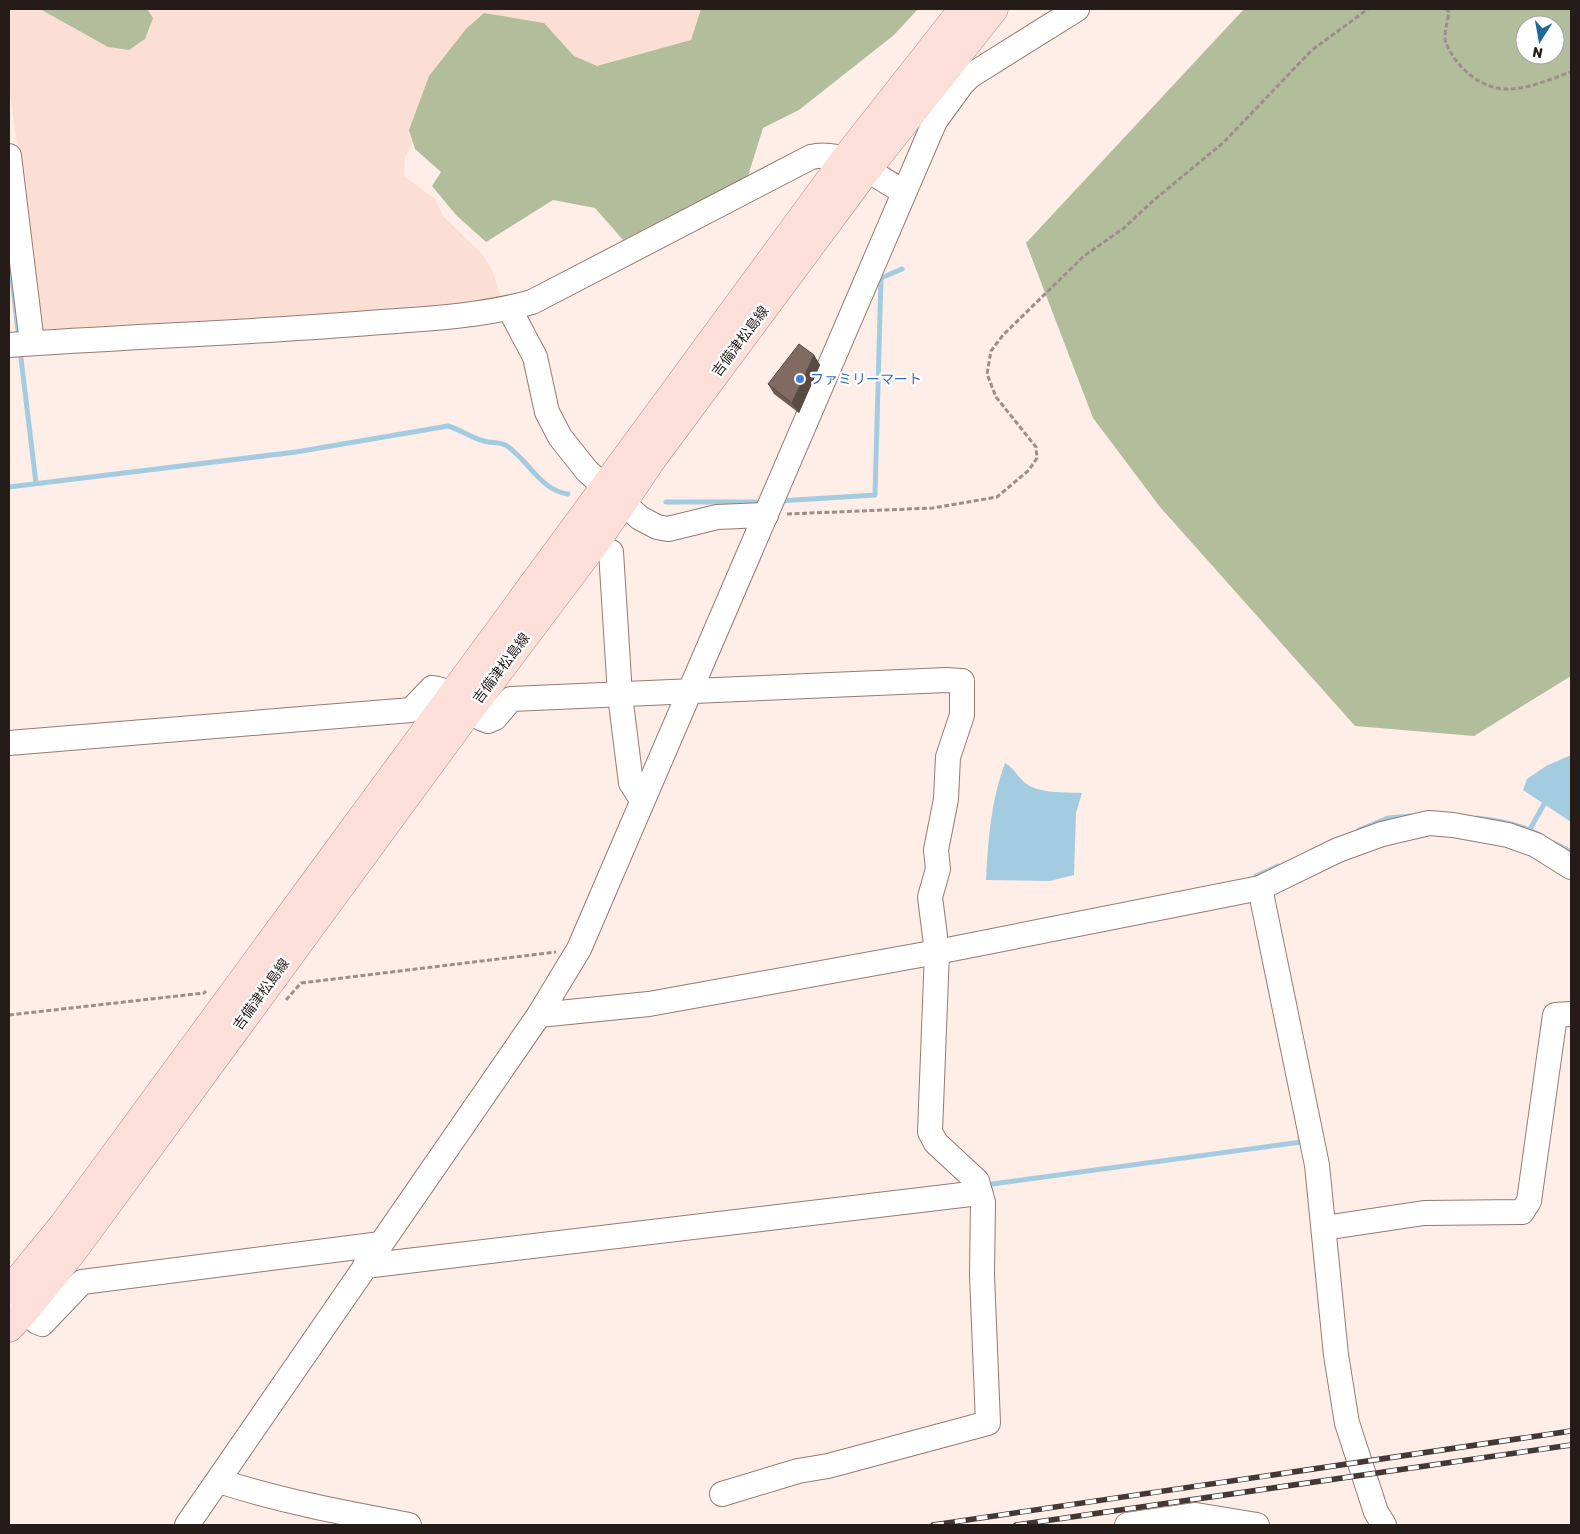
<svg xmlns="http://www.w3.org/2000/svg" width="1580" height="1534" viewBox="0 0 1580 1534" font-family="Rubik,'Noto Sans JP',sans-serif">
<rect width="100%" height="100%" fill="#ffeee8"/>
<!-- built -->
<polygon fill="#fcdfd4" points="9,9 772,9 733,69 413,142 405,157 404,176 435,199 444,217 483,255 491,268 502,299 442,308 42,332 9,86"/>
<!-- forest -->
<g fill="#b2be9b" fill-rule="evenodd">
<polygon points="40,9 147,9 153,18 145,39 129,50 108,47"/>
<polygon points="701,9 918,9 894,35 799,110 763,128 748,176 623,240 595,208 553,200 486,242 456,215 432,186 441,172 415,149 409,130 429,76 466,29 484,13 544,23 574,56 597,66 691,40"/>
<path d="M1244 9H1571V676L1474 736 1355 726 1160 507 1093 418 1026 243ZM1525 25H1555V55H1525Z"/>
</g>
<!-- water -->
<g fill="#a4cce0">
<polygon points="1571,755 1571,822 1523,790 1527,779 1546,766"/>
<path d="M1005 763C1015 769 1016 775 1024 782 1038 794 1065 792 1082 793L1076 813 1074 875 1050 881 986 880C988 840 991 800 1005 763Z"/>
</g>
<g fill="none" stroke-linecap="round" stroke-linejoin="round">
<!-- stream -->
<g stroke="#a4cce0" stroke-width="5">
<polyline points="9,253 19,339"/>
<polyline points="20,350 36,483"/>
<path d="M9 487 296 452 448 426C462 430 474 440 488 442 496 443 501 442 507 446 529 461 540 490 568 494"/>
<polyline points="779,501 875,495 881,278 902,269"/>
<polyline points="666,502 763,502"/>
<path d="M1476 818C1498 820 1520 824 1540 835"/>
<polyline points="1530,829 1547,799"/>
<polyline points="1359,830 1388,818 1411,816"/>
<polyline points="1554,843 1571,852"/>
<polyline points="1256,876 1278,866"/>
<polyline points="985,1185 1301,1142 1300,1137"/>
</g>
<defs>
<g id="minor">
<polyline points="9,156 32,343"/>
<polyline points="509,308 535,357 547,412 560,437 587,471 640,518 657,527 668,529 717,517 766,515"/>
<path d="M9 345C124 337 240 333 356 324 415 319 475 318 532 302L811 157C845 149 876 177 904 192"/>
<polyline points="611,552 620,695 631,783 642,800"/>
<path d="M9 743 411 710 432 688C454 689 467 715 488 721L495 718 511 699C656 694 801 685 946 680L962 681V715L948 757 946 799 936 850 938 869 930 897 937 952 930 1132 936 1143 977 1181 983 1202 982 1275 988 1423 828 1466 798 1471 722 1494"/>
<polyline points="1260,888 1317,1165 1336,1355 1347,1423 1376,1512 1384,1525"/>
<polyline points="539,1015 649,1004 937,952 1260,888 1338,850 1382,834 1429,823 1453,825 1508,835 1536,845 1571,867"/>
<polyline points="1324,1228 1424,1213 1522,1212 1529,1201 1555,1015 1571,1014"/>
<polyline points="365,1266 979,1193"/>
<polyline points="11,1298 37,1322 42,1324 82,1282 381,1244"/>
<path d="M219 1481C281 1501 344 1513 409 1525"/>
<polyline points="187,1525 539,1015 579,949 935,121 962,84 970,76 1077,9"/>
<polyline points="1127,1525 1196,1515 1257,1525"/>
</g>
<g id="major">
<polyline points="9,1291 63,1225 845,159 963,9"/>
<polyline points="9,1328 25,1311 74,1250 469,711 599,538 653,458 866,171 994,9"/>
</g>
</defs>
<!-- minor casing -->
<use href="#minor" stroke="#947b72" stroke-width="26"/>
<!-- major casing -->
<use href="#major" stroke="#af8c85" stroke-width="29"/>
<!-- path -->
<g stroke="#9c8e89" stroke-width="3" stroke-dasharray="5 2.5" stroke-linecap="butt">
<path d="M1446 9 1449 12C1448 20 1443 35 1446 43 1456 68 1483 91 1511 89 1531 88 1553 78 1571 72"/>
<polyline points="787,514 933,508 997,497 1029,470 1037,458 1036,447 996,397 987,374 991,351 1003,335 1084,256 1124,228 1154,200 1224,142 1312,50 1368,9"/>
<polyline points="286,1000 301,983 556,952"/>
<polyline points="9,1015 204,993 206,991"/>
</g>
<!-- minor -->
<use href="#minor" stroke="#fff" stroke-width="24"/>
<!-- major -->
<use href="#major" stroke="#fcdfd9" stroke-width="28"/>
<defs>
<g id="rail">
<polyline points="933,1525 1571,1431"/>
<polyline points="1016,1525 1571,1445"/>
</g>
</defs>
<!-- rail casing -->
<use href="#rail" stroke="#433834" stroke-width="5.5"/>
<!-- rail -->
<use href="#rail" stroke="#fff" stroke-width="4" stroke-dasharray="11" stroke-linecap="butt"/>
</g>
<!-- wall -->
<polygon fill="#6f5b53" points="814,355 820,365 799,413 774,394 768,384"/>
<!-- shaded-wall -->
<polygon fill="#5a4a44" points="814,355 820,365 799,413 792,403"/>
<!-- building -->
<polygon fill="#816a61" stroke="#5a4a44" points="799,344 814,355 792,403 768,384"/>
<!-- markers -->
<circle fill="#3f7fe0" stroke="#fff" stroke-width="2" cx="800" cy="379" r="5"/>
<g text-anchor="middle" stroke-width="4.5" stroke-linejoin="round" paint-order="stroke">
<!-- street labels -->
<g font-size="14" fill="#251b18" stroke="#fff">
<text transform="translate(740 341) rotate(-53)" y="5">吉備津松島線</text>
<text transform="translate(501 668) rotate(-53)" y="5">吉備津松島線</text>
<text transform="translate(261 994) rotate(-54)" y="5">吉備津松島線</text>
</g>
<!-- shop labels -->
<g font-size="14" fill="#366cbe" stroke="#fff" text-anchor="start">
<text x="810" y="384">ファミリーマート</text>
</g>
</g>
<!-- border -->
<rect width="1580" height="1534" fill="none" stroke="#251b18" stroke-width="20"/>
<!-- north arrow -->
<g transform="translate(1540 40) rotate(191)"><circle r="24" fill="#ffffff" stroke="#a8a4a3"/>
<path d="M0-4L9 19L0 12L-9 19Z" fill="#1f6a9d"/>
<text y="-8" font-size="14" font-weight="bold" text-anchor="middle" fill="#251b18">N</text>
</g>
</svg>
